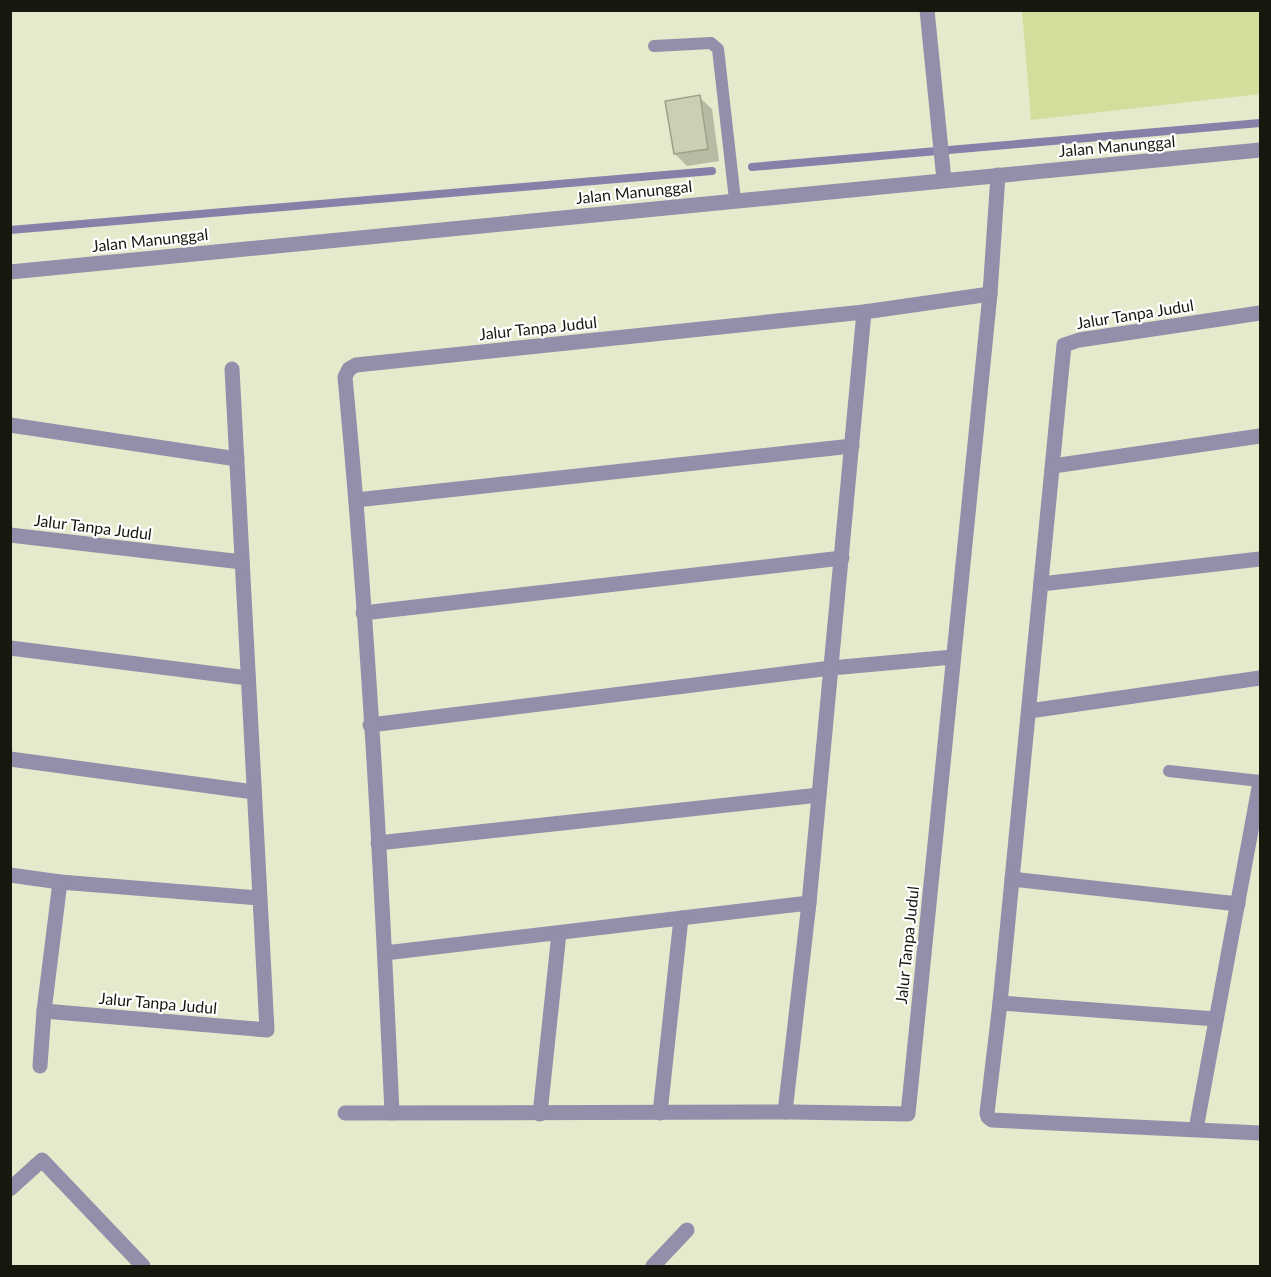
<svg xmlns="http://www.w3.org/2000/svg" width="1271" height="1277" viewBox="0 0 1271 1277" font-family="Lato,sans-serif">
<rect width="100%" height="100%" fill="#e5eacd"/>
<!-- green -->
<polygon fill="#d5dd9c" points="1022,11 1260,11 1260,94 1031,120"/>
<!-- shadow -->
<polygon fill="#0003" points="699,97 712,109 719,161 687,166 675,154"/>
<g fill="none" stroke-linecap="round" stroke-linejoin="round">
<!-- stream -->
<g stroke="#8780a9" stroke-width="8">
<polyline points="752,167 1260,123"/>
<polyline points="10,230 712,171"/>
</g>
</g>
<!-- building -->
<polygon fill="#cbd0b4" stroke="#9da187" stroke-width="1.5" points="700,95 708,149 674,154 665,101"/>
<g fill="none" stroke-linecap="round" stroke-linejoin="round">
<!-- service -->
<g stroke="#938ea9" stroke-width="12">
<polyline points="654,46 711,43 718,49 735,200"/>
<polyline points="1169,771 1260,781"/>
</g>
<!-- minor -->
<g stroke="#938ea9" stroke-width="15">
<polyline points="927,10 944,180"/>
<polyline points="10,272 1260,150"/>
<polyline points="1260,313 1079,340 1064,345 1000,1003 987,1113 988,1117 992,1120 1260,1133"/>
<polyline points="232,369 267,1030 44,1011 60,882 260,898"/>
<polyline points="10,425 237,459"/>
<polyline points="1053,466 1260,436"/>
<polyline points="356,500 852,446"/>
<polyline points="10,535 242,562"/>
<polyline points="1041,584 1260,559"/>
<polyline points="363,613 842,558"/>
<polyline points="10,648 248,678"/>
<polyline points="1029,711 1260,678"/>
<polyline points="370,725 831,668 953,657"/>
<polyline points="10,759 254,792"/>
<polyline points="378,843 819,795"/>
<polyline points="10,875 60,882"/>
<polyline points="1012,879 1238,904"/>
<polyline points="385,953 809,903"/>
<polyline points="1000,1003 1216,1019"/>
<polyline points="40,1066 44,1011"/>
<polyline points="785,1112 809,903 864,312"/>
<polyline points="345,1113 793,1112 908,1114 990,294 998,175"/>
<path d="M392 1113C381 867 368 622 345 377L349 369 356 365 864 312 990 294"/>
<polyline points="660,1113 681,918"/>
<polyline points="540,1114 559,933"/>
<polyline points="1196,1129 1260,782"/>
<polyline points="10,1189 42,1160 143,1266"/>
<polyline points="653,1266 687,1230"/>
</g>
</g>
<g text-anchor="middle" stroke-width="4.5" stroke-linejoin="round" paint-order="stroke">
<!-- street labels -->
<g font-size="16" fill="#16180e" stroke="#fff">
<text transform="translate(1117 146) rotate(-5)" y="6">Jalan Manunggal</text>
<text transform="translate(634 192) rotate(-6)" y="6">Jalan Manunggal</text>
<text transform="translate(150 240) rotate(-6)" y="6">Jalan Manunggal</text>
<text transform="translate(1135 314) rotate(-9)" y="6">Jalur Tanpa Judul</text>
<text transform="translate(538 328) rotate(-6)" y="6">Jalur Tanpa Judul</text>
<text transform="translate(93 527) rotate(7)" y="6">Jalur Tanpa Judul</text>
<text transform="translate(907 945) rotate(-84)" y="6">Jalur Tanpa Judul</text>
<text transform="translate(158 1003) rotate(5)" y="6">Jalur Tanpa Judul</text>
</g>
</g>
<!-- border -->
<rect width="1271" height="1277" fill="none" stroke="#16180e" stroke-width="24"/>
</svg>
